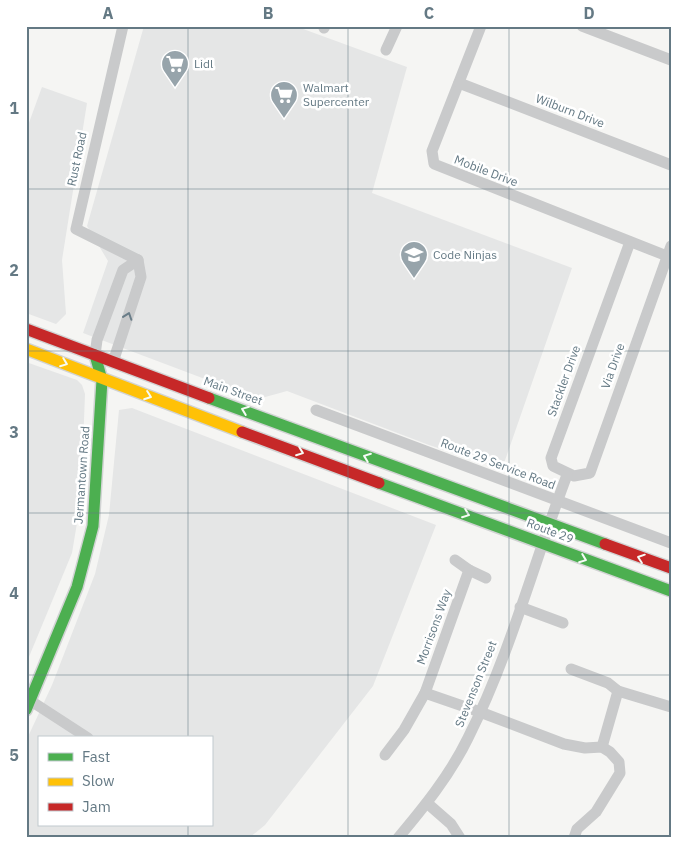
<svg xmlns="http://www.w3.org/2000/svg" width="697" height="864" viewBox="0 0 697 864" font-family="'IBM Plex Sans',sans-serif">
<rect width="100%" height="100%" fill="#f5f5f3"/>
<!-- built -->
<g fill="#e5e6e6" fill-rule="evenodd">
<polygon points="144,26 295,26 407,67 372,193 572,268 502,469 429,445 287,391 258,399 83,333 108,261 87,226"/>
<polygon points="42,87 87,103 62,260 66,314 56,324 26,313 26,131"/>
<polygon points="26,362 77,380 82,385 85,394 81,499 72,553 26,664"/>
<path d="M132 408 436 525 373 686 265 825 249 838H26V741L52 685 95 574 109 515 119 410ZM39 738H211V825H39Z"/>
</g>
<g fill="none" stroke-linecap="round" stroke-linejoin="round">
<defs>
<g id="fast">
<polyline points="209,398 605,544"/>
<polyline points="379,483 671,591"/>
<polyline points="26,710 77,587 93,526 102,380 95,355"/>
</g>
<polyline id="slow" points="26,349 242,432"/>
<g id="jam">
<polyline points="26,329 209,398"/>
<polyline points="242,432 379,483"/>
<polyline points="605,544 671,568"/>
</g>
</defs>
<!-- fast casing -->
<use href="#fast" stroke="#d1d3d3" stroke-width="14"/>
<!-- slow casing -->
<use href="#slow" stroke="#d1d3d3" stroke-width="14"/>
<!-- jam casing -->
<use href="#jam" stroke="#d1d3d3" stroke-width="14"/>
<!-- street -->
<g stroke="#c9cacb" stroke-width="11">
<polyline points="123,26 76,229 138,260"/>
<polyline points="481,26 432,151 434,164 667,256"/>
<polyline points="582,26 671,60"/>
<polyline points="324,28 325,26"/>
<polyline points="386,50 397,26"/>
<polyline points="459,83 671,165"/>
<polyline points="630,242 551,458 553,466 574,476 590,473 671,246"/>
<polyline points="95,355 97,340 123,270 138,260 141,277 113,362"/>
<polyline points="316,410 671,543"/>
<polyline points="455,560 469,570 486,578"/>
<polyline points="520,607 563,623"/>
<polyline points="571,669 608,683 618,691 602,747"/>
<polyline points="618,691 671,707"/>
<polyline points="425,693 480,712 564,744 585,748 602,747 610,752 619,762 620,773 596,812 577,829 574,838"/>
<polyline points="31,701 88,738"/>
<polyline points="385,755 404,730 425,693 469,570"/>
<polyline points="427,803 451,824 460,838"/>
<path d="M398 838C424 807 450 775 468 738 510 655 534 562 567 475"/>
</g>
<!-- fast -->
<use href="#fast" stroke="#4caf50" stroke-width="11"/>
<!-- slow -->
<use href="#slow" stroke="#ffc107" stroke-width="11"/>
<!-- jam -->
<use href="#jam" stroke="#c62828" stroke-width="11"/>
</g>
<!-- one-way arrows -->
<defs><path id="oneway-chevron" d="M-2-3.5L2.5 0L-2 3.5" fill="none" stroke-width="1.6" stroke-linecap="round" stroke-linejoin="round" transform="scale(1.25)"/></defs>
<use stroke="#697d88" href="#oneway-chevron" transform="translate(128 316) rotate(-71)"/>
<g stroke="#f6fbf6">
<use href="#oneway-chevron" transform="translate(64 363) rotate(21)"/>
<use href="#oneway-chevron" transform="translate(148 396) rotate(20)"/>
<use href="#oneway-chevron" transform="translate(245 410) rotate(-159)"/>
<use href="#oneway-chevron" transform="translate(300 452) rotate(21)"/>
<use href="#oneway-chevron" transform="translate(367 457) rotate(-159)"/>
<use href="#oneway-chevron" transform="translate(466 514) rotate(21)"/>
<use href="#oneway-chevron" transform="translate(641 558) rotate(-161)"/>
<use href="#oneway-chevron" transform="translate(583 559) rotate(21)"/>
</g>
<!-- grid -->
<path fill="none" stroke="#647984" stroke-width="1" stroke-opacity="0.55" d="M188 26V738M348 26V838M509 26V838M26 189H671M26 351H671M26 513H671M26 675H671M188 825V838"/>
<!-- icons -->
<defs>
<symbol id="supermarket-pin" viewBox="-11 -11 22 30"><path d="M0 17L-7.5 6A9.5 9.5 0 1 1 7.5 6Z" fill="#97a4ab" stroke="#fff"/><path d="M-6-5.5h2.5l.6 2H6L4.5 2H-2.5L-4.4-4H-6ZM-1.5 3.2a1.3 1.3 0 1 0 .1 0ZM3 3.2a1.3 1.3 0 1 0 .1 0Z" fill="#fff"/></symbol>
<symbol id="school-pin" viewBox="-11 -11 22 30"><path d="M0 17L-7.5 6A9.5 9.5 0 1 1 7.5 6Z" fill="#97a4ab" stroke="#fff"/><path d="M0-5L7-2L0 1L-7-2ZM-4 1L0 2.5L4 1V4Q0 6-4 4Z" fill="#fff"/></symbol>
</defs>
<g fill-rule="evenodd">
<use href="#supermarket-pin" x="159" y="48" width="32" height="43"/>
<use href="#supermarket-pin" x="268" y="79" width="32" height="43"/>
<use href="#school-pin" x="398" y="239" width="32" height="43"/>
</g>
<g text-anchor="middle" stroke-width="5" stroke-linejoin="round" paint-order="stroke">
<!-- poi labels -->
<g font-size="12" fill="#647984" stroke="#fff" text-anchor="start">
<text x="194" y="68">Lidl</text>
<text x="303" y="92">Walmart<tspan x="303" dy="14">Supercenter</tspan></text>
<text x="433" y="259">Code Ninjas</text>
</g>
<!-- street labels -->
<g font-size="12" fill="#647984" stroke="#fff">
<text transform="translate(570 111) rotate(21)" y="4">Wilburn Drive</text>
<text transform="translate(77 159) rotate(-78)" y="4">Rust Road</text>
<text transform="translate(486 171) rotate(21)" y="4">Mobile Drive</text>
<text transform="translate(613 366) rotate(-70)" y="4">Via Drive</text>
<text transform="translate(564 381) rotate(-70)" y="4">Stackler Drive</text>
<text transform="translate(233 391) rotate(20)" y="4">Main Street</text>
<text transform="translate(498 464) rotate(21)" y="4">Route 29 Service Road</text>
<text transform="translate(82 475) rotate(-86)" y="4">Jermantown Road</text>
<text transform="translate(550 531) rotate(21)" y="4">Route 29</text>
<text transform="translate(434 627) rotate(-70)" y="4">Morrisons Way</text>
<text transform="translate(476 684) rotate(-68)" y="4">Stevenson Street</text>
</g>
</g>
<!-- border -->
<rect width="697" height="864" fill="none" stroke="#ffffff" stroke-width="55"/>
<!-- legend -->
<rect x="38" y="736" width="175" height="90" fill="#ffffff" stroke="#c1c9ce"/>
<rect x="48" y="753" width="25" height="8" fill="#4caf50" stroke="#c1c9ce"/>
<text x="82" y="762" font-size="15" fill="#647984">Fast</text>
<rect x="48" y="778" width="25" height="8" fill="#ffc107" stroke="#c1c9ce"/>
<text x="82" y="786" font-size="15" fill="#647984">Slow</text>
<rect x="48" y="803" width="25" height="8" fill="#c62828" stroke="#c1c9ce"/>
<text x="82" y="812" font-size="15" fill="#647984">Jam</text>
<rect x="28" y="28" width="642" height="808" fill="none" stroke="#647984" stroke-width="2"/>
<g font-size="16" text-anchor="middle" font-weight="bold" fill="#647984">
<text x="108" y="19">A</text>
<text x="268" y="19">B</text>
<text x="429" y="19">C</text>
<text x="589" y="19">D</text>
<text x="14" y="114">1</text>
<text x="14" y="276">2</text>
<text x="14" y="438">3</text>
<text x="14" y="599">4</text>
<text x="14" y="761">5</text>
</g>
</svg>
